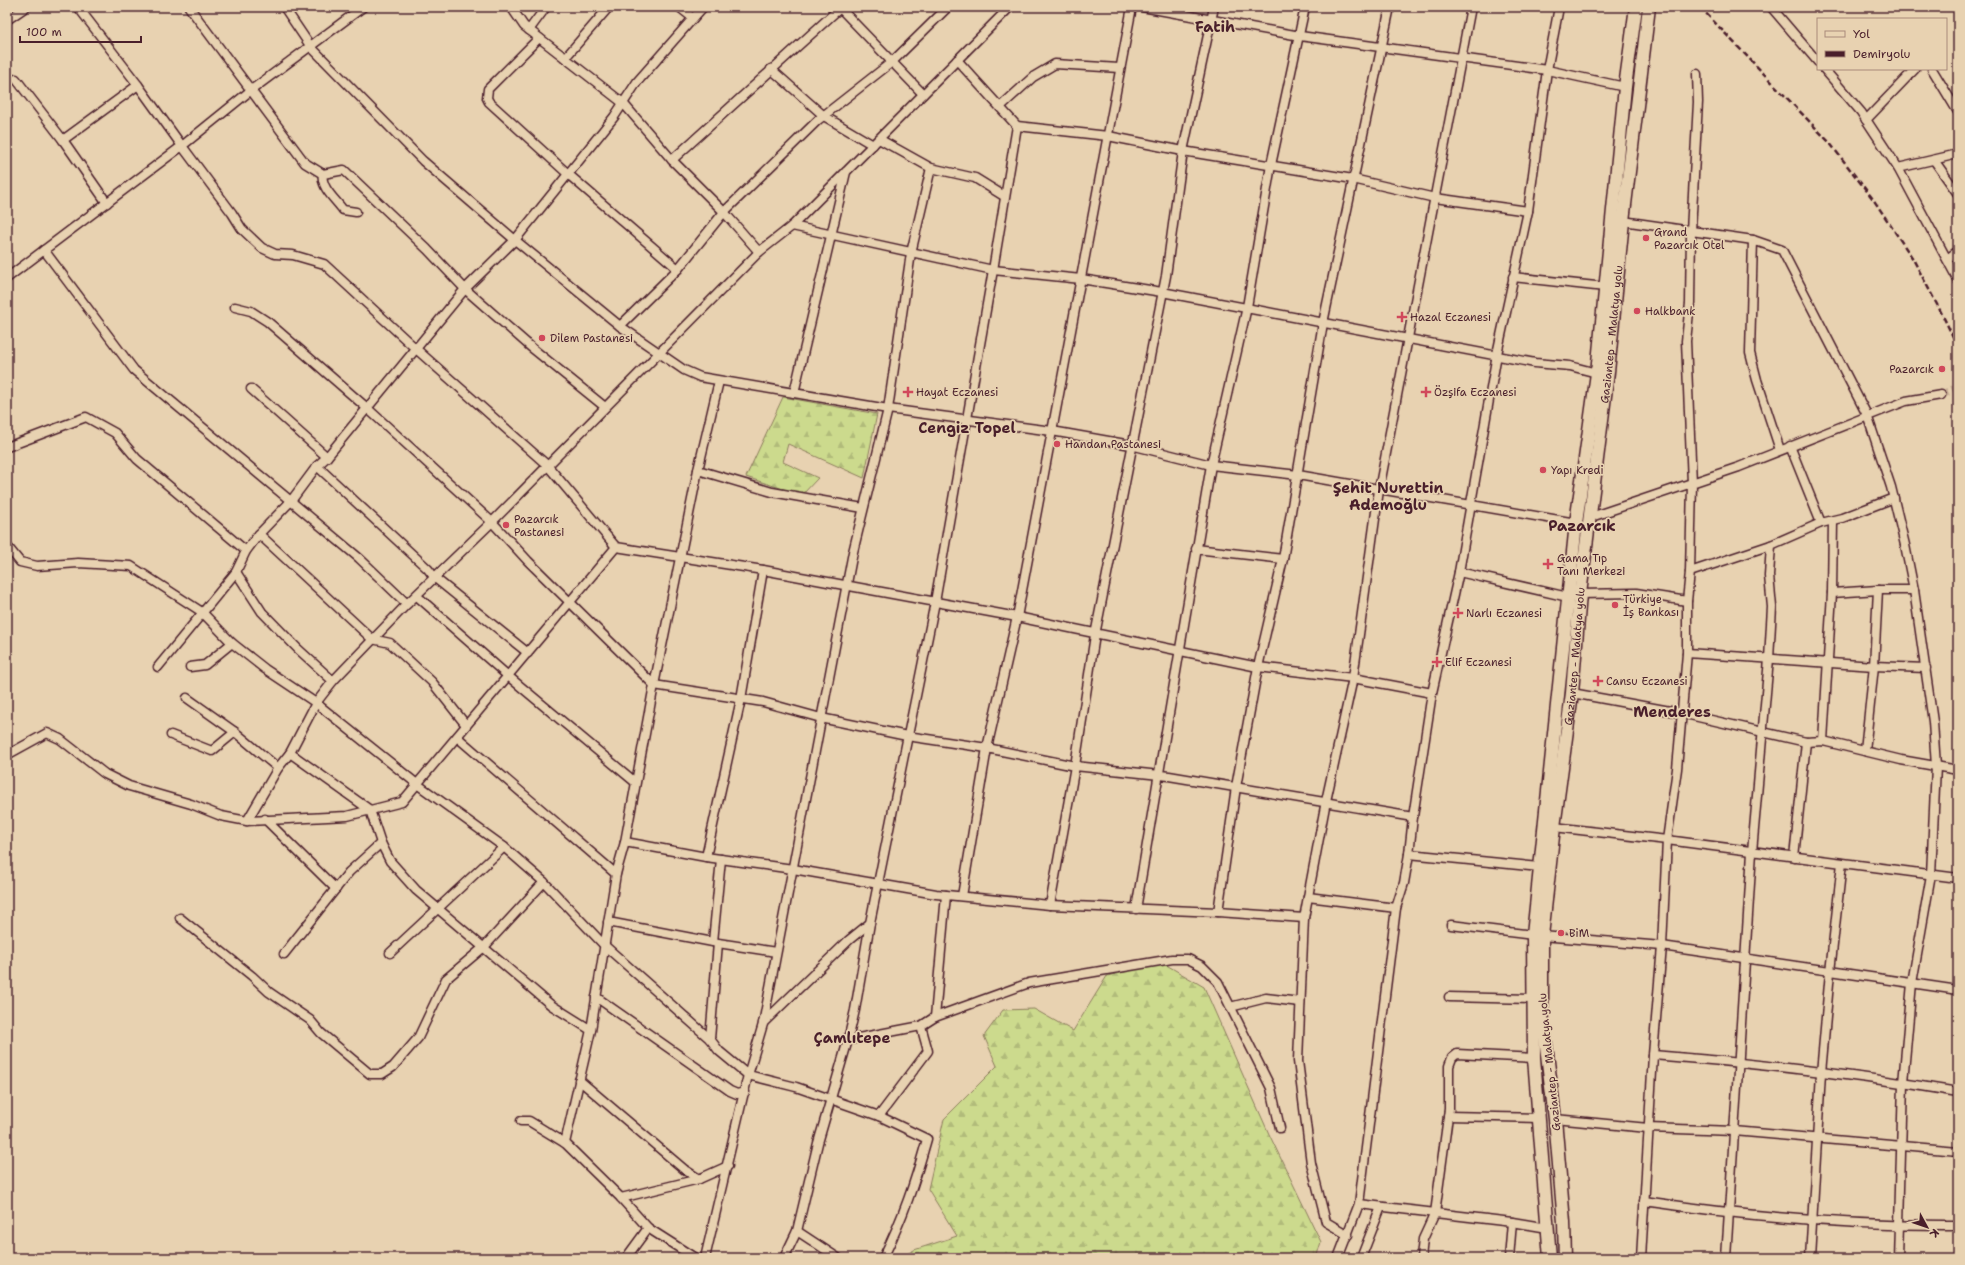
<svg xmlns="http://www.w3.org/2000/svg" width="1965" height="1265" viewBox="0 0 1965 1265" font-family="'Shantell Sans',sans-serif">
<defs>
<pattern id="forest-firs" width="22" height="20" patternUnits="userSpaceOnUse"><rect width="22" height="20" fill="#ccda8d"/><path d="M5 1l3.5 6h-7zM16 11l3.5 6h-7z" fill="#b1bb7a"/></pattern>
</defs>
<rect width="100%" height="100%" fill="#e8d2b1"/>
<filter id="ink" filterUnits="userSpaceOnUse"><feTurbulence type="fractalNoise" baseFrequency=".025" numOctaves="2"/><feDisplacementMap in="SourceGraphic" scale="8" xChannelSelector="R" yChannelSelector="G"/><feConvolveMatrix kernelMatrix="1 2 1 2 8 2 1 2 1" color-interpolation-filters="sRGB"/></filter>
<g filter="url(#ink)">
<!-- forest -->
<g fill="url(#forest-firs)" stroke="#8b7c5c">
<polygon points="783,397 877,414 864,478 788,444 783,462 818,478 802,495 746,477"/>
<polygon points="1163,963 1204,987 1269,1134 1321,1242 1316,1258 900,1258 914,1250 957,1236 928,1189 944,1119 997,1066 984,1036 1003,1010 1034,1009 1073,1031 1107,976"/>
</g>
<g fill="none" stroke-linecap="round" stroke-linejoin="round">
<!-- minor-tunnel -->
<polyline stroke="#c8ae96" stroke-width="8" stroke-dasharray="8 4" stroke-linecap="butt" points="1941,395 1958,387"/>
<defs>
<g id="minor">
<polyline points="189,7 305,163 323,174 344,170 427,249 465,289 532,348 605,407"/>
<polyline points="284,7 311,47 423,161 515,240 620,326 684,370 700,377 888,409 1052,431 1131,445 1211,465 1298,475 1576,523"/>
<polyline points="363,7 250,91 182,146 232,213 242,229 262,248 275,254 293,255 324,264 415,348 547,465 616,547"/>
<polyline points="511,7 524,26 623,103 672,160 724,212 759,252"/>
<polyline points="679,7 693,18"/>
<polyline points="839,7 923,94"/>
<polyline points="1142,7 1300,36 1547,70 1625,87"/>
<polyline points="1771,7 1818,62"/>
<polyline points="7,20 26,7"/>
<polyline points="529,30 546,7"/>
<polyline points="539,38 488,89 487,98 489,102 568,174 678,269"/>
<polyline points="565,58 609,7"/>
<polyline points="957,60 1017,126 1108,136 1183,151 1353,179 1435,198 1528,211"/>
<polyline points="771,69 824,116 873,145"/>
<polyline points="1824,69 1861,112 1898,168 1958,154"/>
<polyline points="1932,69 1958,112"/>
<polyline points="16,79 63,140"/>
<polyline points="1000,107 1033,77 1055,64 1119,68"/>
<polyline points="1866,120 1915,69"/>
<polyline points="879,139 931,168 975,178 1004,196"/>
<polyline points="672,160 840,8"/>
<polyline points="1934,160 1958,194"/>
<polyline points="1898,168 1958,280"/>
<path d="M323 174C320 187 336 200 343 210L356 212"/>
<polyline points="107,203 63,140 138,85"/>
<polyline points="1623,221 1753,240 1782,250 1867,415 1891,487 1905,545 1914,590 1933,722 1936,766 1931,875 1912,983 1903,1083 1898,1258"/>
<polyline points="792,226 993,270 1081,279 1162,292 1535,363 1570,366 1597,373"/>
<polyline points="1753,240 1750,353 1757,380 1780,450"/>
<polyline points="44,250 134,370 359,558 407,604"/>
<polyline points="1947,259 1958,251"/>
<polyline points="1513,277 1605,287"/>
<polyline points="7,278 182,146 138,85 78,7"/>
<polyline points="235,307 251,311 268,322 367,408 492,522 528,561 654,685 763,702 821,718 907,736 987,748 1075,766 1169,776 1413,817"/>
<polyline points="620,326 678,269 724,212 818,120 892,62 948,7"/>
<polyline points="251,389 327,457"/>
<polyline points="794,393 846,172"/>
<polyline points="1790,446 1821,523"/>
<polyline points="7,447 86,417 115,433 137,459 246,551"/>
<polyline points="317,466 428,569 435,578 528,653"/>
<polyline points="698,470 772,492 863,508"/>
<polyline points="1591,517 1739,467 1906,401 1941,395"/>
<polyline points="259,534 372,639 390,643 432,682 466,725"/>
<path d="M7 546 20 562 37 566 78 563 131 566 202 612 232 643 265 669 316 703 417 784 504 847 544 882 604 945 710 1039 719 1051 748 1075 796 1087 879 1116 927 1139C915 1182 903 1218 883 1258"/>
<polyline points="1196,549 1283,559"/>
<polyline points="236,572 262,612 298,649 333,681"/>
<polyline points="1459,572 1568,597"/>
<polyline points="1690,572 1771,545 1821,523 1842,518 1894,498"/>
<polyline points="1832,593 1878,590 1914,590"/>
<polyline points="1580,594 1636,593 1687,601"/>
<polyline points="417,596 508,676 635,782"/>
<polyline points="1687,653 1874,666 1926,668"/>
<polyline points="158,667 236,572 246,551 259,534 291,501 317,466 327,457 465,289 515,240 614,117 637,82 703,7"/>
<polyline points="190,667 205,665 232,643"/>
<polyline points="1572,693 1681,713 1806,742 1823,741 1901,760 1958,770"/>
<polyline points="187,698 235,732"/>
<polyline points="171,735 212,751 235,732 278,768"/>
<polyline points="457,737 616,874"/>
<polyline points="1823,741 1832,593 1833,521"/>
<polyline points="1865,751 1874,666 1878,590"/>
<polyline points="290,753 370,810 381,843 390,861 416,890 551,1005 591,1030"/>
<polyline points="7,755 47,733 60,739 105,774 129,786 191,804 221,816 247,821 347,816 402,802 616,547 763,570 1017,617 1258,667 1353,678 1432,693"/>
<polyline points="265,819 336,889"/>
<polyline points="247,821 278,768 290,753 316,703 333,681 407,604 492,522 759,252 792,226 1010,7"/>
<polyline points="1554,827 1667,840 1958,878"/>
<polyline points="625,842 706,857 793,869 936,894 1050,905 1218,912 1304,918"/>
<polyline points="1409,854 1540,867"/>
<polyline points="706,857 741,699 763,570"/>
<polyline points="1794,857 1806,742"/>
<polyline points="962,896 987,748 1017,617 1132,7"/>
<polyline points="1308,897 1396,908"/>
<polyline points="1050,905 1075,766 1095,635 1166,276 1183,151 1214,7"/>
<polyline points="1136,909 1211,465 1247,307 1271,165 1305,7"/>
<polyline points="1218,912 1236,787 1258,667 1283,559 1323,323 1390,7"/>
<polyline points="180,918 252,976 269,992 310,1020 321,1033 370,1074 382,1074 393,1067 418,1038 446,979 484,947 544,882"/>
<polyline points="608,922 718,943 776,952"/>
<polyline points="1451,925 1533,935"/>
<polyline points="1542,936 1662,946 1958,990"/>
<polyline points="713,942 721,859"/>
<polyline points="390,953 504,847"/>
<polyline points="284,954 349,872 381,843"/>
<polyline points="596,997 730,1091 737,1094 745,1092"/>
<polyline points="1449,997 1533,999"/>
<polyline points="1230,1007 1266,998 1300,1002"/>
<polyline points="935,1017 946,895"/>
<polyline points="763,1023 849,940 870,923"/>
<polyline points="710,1039 718,943"/>
<polyline points="848,1040 921,1026 935,1017 1029,983 1172,959 1188,959 1202,966 1218,982 1271,1088 1280,1128"/>
<path d="M1653 1055C1755 1063 1857 1075 1958 1092"/>
<polyline points="579,1080 685,1170 699,1179"/>
<polyline points="879,1116 928,1051 921,1026"/>
<polyline points="1448,1116 1539,1118"/>
<polyline points="1555,1119 1648,1128 1734,1131 1958,1151"/>
<polyline points="521,1121 529,1121 565,1143 621,1198 648,1228 695,1258"/>
<polyline points="565,1143 591,1030 616,874 625,842 654,685 698,470 719,381"/>
<polyline points="621,1198 699,1179 728,1166"/>
<path d="M1644 1201C1751 1217 1850 1226 1958 1225"/>
<polyline points="1359,1204 1512,1222 1548,1228"/>
<polyline points="797,1231 838,1258"/>
<polyline points="1348,1235 1326,1222 1311,1163 1298,1061 1304,918 1326,801 1353,678 1379,490 1471,7"/>
<polyline points="626,1258 648,1228"/>
<polyline points="705,1258 748,1075 763,1024 853,552 888,409 911,253 931,168"/>
<polyline points="784,1258 797,1231 818,1143 848,1040 855,1010 870,923 935,602 993,270 1017,126"/>
<polyline points="1338,1258 1359,1204 1396,908 1404,883 1409,854 1413,817 1432,693 1459,572 1497,354 1528,211 1547,70 1559,7"/>
<polyline points="1361,1258 1381,1207"/>
<polyline points="1421,1258 1423,1239 1435,1213 1449,1109 1449,1066 1452,1058 1457,1054 1534,1058"/>
<polyline points="1509,1258 1512,1222"/>
<polyline points="1641,1258 1653,1055 1662,946 1667,840 1677,769 1687,653 1687,601 1690,572 1692,483 1686,341 1690,303 1691,231 1698,102 1697,74"/>
<polyline points="1726,1258 1752,852 1769,659 1772,607 1769,576 1771,545"/>
<polyline points="1810,1258 1821,1073 1830,972 1842,863"/>
</g>
<g id="highway">
<polyline points="1550,1258 1534,1058 1533,935 1576,523 1597,373 1625,87 1636,7"/>
<path id="s1" d="M1565 1258 1564 1222 1555 1119 1542 1013V936L1554 827 1572 693 1580 594 1608 372 1623 221 1649 7"/>
</g>
</defs>
<!-- minor casing -->
<use href="#minor" stroke="#4a1f2b" stroke-width="11"/>
<!-- highway casing -->
<use href="#highway" stroke="#4a1f2b" stroke-width="15"/>
<!-- minor -->
<use href="#minor" stroke="#e8d2b1" stroke-width="8"/>
<!-- highway -->
<use href="#highway" stroke="#e8d2b1" stroke-width="12"/>
<!-- rail -->
<polyline stroke="#4a1f2b" stroke-width="2.5" stroke-dasharray="6 3" stroke-linecap="butt" points="1700,7 1829,142 1873,199 1913,259 1942,314 1958,347"/>
</g>
</g>
<!-- markers -->
<g fill="#d1495b" stroke="#e8d2b1" stroke-width="1.5">
<circle cx="1646" cy="238" r="4"/>
<circle cx="1637" cy="311" r="4"/>
<path d="M1400 311h4v4h4v4h-4v4h-4v-4h-4v-4h4z"/>
<circle cx="542" cy="338" r="4"/>
<circle cx="1942" cy="369" r="4"/>
<path d="M906 386h4v4h4v4h-4v4h-4v-4h-4v-4h4z"/>
<path d="M1424 386h4v4h4v4h-4v4h-4v-4h-4v-4h4z"/>
<circle cx="1057" cy="444" r="4"/>
<circle cx="1543" cy="470" r="4"/>
<circle cx="506" cy="525" r="4"/>
<path d="M1546 558h4v4h4v4h-4v4h-4v-4h-4v-4h4z"/>
<circle cx="1615" cy="605" r="4"/>
<path d="M1456 607h4v4h4v4h-4v4h-4v-4h-4v-4h4z"/>
<path d="M1435 656h4v4h4v4h-4v4h-4v-4h-4v-4h4z"/>
<path d="M1596 675h4v4h4v4h-4v4h-4v-4h-4v-4h4z"/>
<circle cx="1561" cy="933" r="4"/>
</g>
<g text-anchor="middle" stroke-width="3.5" stroke-linejoin="round" paint-order="stroke">
<!-- poi labels -->
<g font-size="11" fill="#4a1f2b" stroke="#e8d2b1" text-anchor="start">
<text x="1654" y="236">Grand<tspan x="1654" dy="13">Pazarcık Otel</tspan></text>
<text x="1645" y="315">Halkbank</text>
<text x="1410" y="321">Hazal Eczanesi</text>
<text x="550" y="342">Dilem Pastanesi</text>
<text x="1934" y="373" text-anchor="end">Pazarcık</text>
<text x="916" y="396">Hayat Eczanesi</text>
<text x="1434" y="396">Özşifa Eczanesi</text>
<text x="1065" y="448">Handan Pastanesi</text>
<text x="1551" y="474">Yapı Kredi</text>
<text x="514" y="523">Pazarcık<tspan x="514" dy="13">Pastanesi</tspan></text>
<text x="1557" y="562">Gama Tıp<tspan x="1557" dy="13">Tanı Merkezi</tspan></text>
<text x="1623" y="603">Türkiye<tspan x="1623" dy="13">İş Bankası</tspan></text>
<text x="1466" y="617">Narlı Eczanesi</text>
<text x="1445" y="666">Elif Eczanesi</text>
<text x="1606" y="685">Cansu Eczanesi</text>
<text x="1569" y="937">BiM</text>
</g>
<!-- street labels -->
<g font-size="11" fill="#4a1f2b" stroke="#e8d2b1">
<text dy="4" stroke="none"><textPath href="#s1" startOffset="929">Gaziantep - Malatya yolu</textPath></text>
<text dy="4" stroke="none"><textPath href="#s1" startOffset="605">Gaziantep - Malatya yolu</textPath></text>
<text transform="translate(1549 1062) rotate(-96)" y="4">Gaziantep - Malatya yolu</text>
</g>
<!-- district labels -->
<g font-size="15" font-weight="bold" fill="#4a1f2b" stroke="#e8d2b1">
<text x="1215" y="32">Fatih</text>
<text x="967" y="433">Cengiz Topel</text>
<text x="1388" y="493">Şehit Nurettin<tspan x="1388" dy="17">Ademoğlu</tspan></text>
<text x="1582" y="531">Pazarcık</text>
<text x="1672" y="717">Menderes</text>
<text x="852" y="1043">Çamlıtepe</text>
</g>
</g>
<!-- margin -->
<rect width="1965" height="1265" fill="none" stroke="#e8d2b1" stroke-width="24"/>
<rect x="12" y="12" width="1941" height="1241" fill="none" stroke="#4a1f2b" stroke-width="1.5" filter="url(#ink)"/>
<!-- legend -->
<rect x="1817" y="18" width="130" height="52" fill="#e8d2b1" stroke="#a98a7b"/>
<rect x="1825" y="31" width="20" height="6" fill="#e8d2b1" stroke="#a98a7b"/>
<text x="1853" y="38" font-size="12" fill="#4a1f2b">Yol</text>
<rect x="1825" y="51" width="20" height="6" fill="#4a1f2b" stroke="#a98a7b"/>
<text x="1853" y="58" font-size="12" fill="#4a1f2b">Demiryolu</text>
<!-- north arrow -->
<g transform="translate(1927 1227) rotate(130)" stroke="#e8d2b1" stroke-width="3" paint-order="stroke">
<path d="M0-3L7 15L0 10L-7 15Z" fill="#4a1f2b"/>
<text y="-6" font-size="11" font-weight="bold" text-anchor="middle" fill="#4a1f2b">K</text>
</g>
<!-- scale -->
<path d="M20 36v6h121v-6" fill="none" stroke="#4a1f2b" stroke-width="2"/>
<text x="26" y="36" font-size="12" fill="#4a1f2b" stroke="#e8d2b1" stroke-width="3" paint-order="stroke">100 m</text>
</svg>
